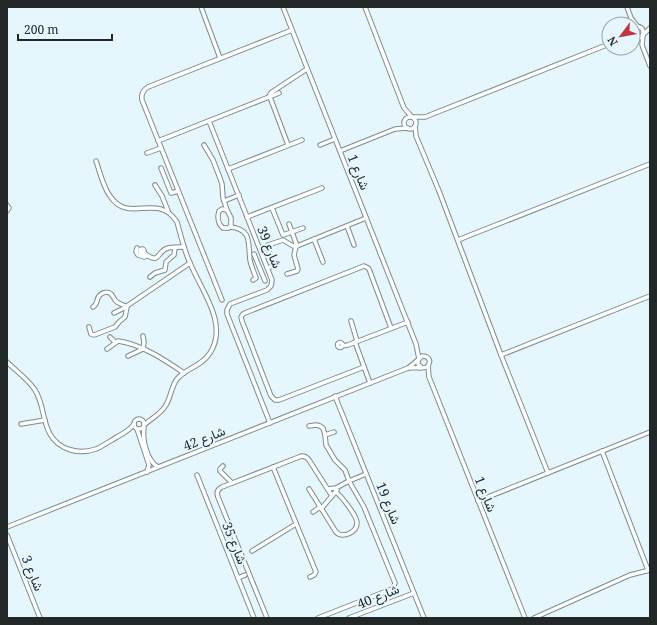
<svg xmlns="http://www.w3.org/2000/svg" width="657" height="625" viewBox="0 0 657 625" font-family="'Noto Serif',Vazirmatn,serif">
<rect width="100%" height="100%" fill="#e5f7fc"/>
<g fill="none" stroke-linecap="round" stroke-linejoin="round">
<defs>
<g id="minor">
<polyline points="201,7 220,58"/>
<polyline points="283,7 416,344 419,359"/>
<polyline points="365,7 404,108 412,117"/>
<polyline points="627,7 631,18 638,27"/>
<path d="M633 28C647 21 646 44 633 37"/>
<polyline points="643,35 642,45 650,66"/>
<polyline points="643,35 650,28"/>
<polyline points="412,117 425,117 609,44"/>
<circle cx="410" cy="123" r="6"/>
<polyline points="209,121 272,280 271,286 267,290 230,304 227,310 227,314 270,423"/>
<polyline points="415,126 416,136 439,191 501,355 548,473"/>
<polyline points="158,141 279,93"/>
<polyline points="204,145 213,160 220,178 222,184 223,198 227,210"/>
<polyline points="288,145 270,97 270,94 272,92 307,69"/>
<polyline points="320,145 335,139"/>
<polyline points="340,151 395,129 408,128"/>
<polyline points="147,153 161,148"/>
<path d="M96 161C100 172 103 187 110 196 129 225 157 191 177 222 181 236 184 250 190 263 201 290 229 324 210 353 201 367 186 368 177 379 171 387 171 397 166 405 161 414 152 418 144 425"/>
<polyline points="161,168 171,193 178,191"/>
<polyline points="228,169 302,140"/>
<polyline points="155,185 162,196 168,211"/>
<polyline points="224,201 239,195"/>
<polyline points="7,205 9,208 7,211"/>
<polyline points="272,208 283,235 303,228"/>
<path d="M222 209 227 210 231 218V225L229 228H223C218 224 217 217 219 211Z"/>
<polyline points="247,217 322,188"/>
<polyline points="289,224 297,246"/>
<polyline points="347,226 354,245"/>
<path d="M230 227C252 229 248 243 250 260 251 266 254 272 256 278L253 280"/>
<polyline points="314,239 323,262"/>
<polyline points="458,240 650,164"/>
<polyline points="137,248 136,252 138,255 144,257 147,256"/>
<circle cx="142" cy="251" r="2"/>
<path d="M144 253C161 266 156 251 168 248 173 247 179 247 184 247"/>
<polyline points="254,254 265,281"/>
<polyline points="268,268 274,265 267,247 268,245 283,240 293,246 297,246 366,218"/>
<polyline points="287,274 297,271 298,269 294,255 296,246"/>
<polyline points="150,277 155,273 165,270 166,262 174,255 175,248"/>
<path d="M222 300 142 100C141 94 143 90 148 87L292 30"/>
<polyline points="114,313 124,308 190,263"/>
<polyline points="351,321 357,341"/>
<path d="M89 327 91 334 94 335 115 327 119 322 125 317 127 307C124 305 120 304 117 302 114 300 114 297 111 294 108 291 102 292 99 296 96 300 98 304 93 307"/>
<polyline points="110,337 115,342"/>
<polyline points="355,342 370,383"/>
<circle cx="340" cy="345" r="2.5"/>
<polyline points="342,346 348,345 408,322"/>
<path d="M107 349 118 341C141 344 165 360 184 373"/>
<polyline points="501,355 650,296"/>
<polyline points="128,356 143,349 144,342 143,336"/>
<path d="M7 362C16 371 28 379 35 390 44 404 42 420 50 434 59 450 79 455 96 449 103 446 110 441 117 437 124 433 130 430 134 424"/>
<polyline points="428,366 429,377 525,618"/>
<polyline points="364,367 279,400 275,400 271,396 242,321 241,317 243,314 245,313 364,266 368,268 369,269 391,328"/>
<path d="M409 368C415 367 422 369 427 367 432 361 429 356 422 356L418 360V364L421 367"/>
<polyline points="335,396 424,618"/>
<circle cx="139" cy="424" r="5"/>
<polyline points="21,424 45,420"/>
<polyline points="309,426 316,425 320,426 323,428 325,435 326,445 335,460 345,470 349,481 364,507 395,583 394,586 392,589 318,618"/>
<path d="M144 427C142 439 147 461 158 467"/>
<polyline points="137,429 149,465 147,472"/>
<polyline points="325,435 334,432"/>
<polyline points="602,451 648,570"/>
<polyline points="223,466 220,469 220,471 232,483"/>
<polyline points="273,467 316,572 314,575 310,577"/>
<polyline points="197,475 254,618"/>
<path d="M309 489 336 532C343 539 357 532 357 523 357 516 342 497 336 492"/>
<polyline points="328,489 336,488 349,481 366,474"/>
<polyline points="478,501 650,432"/>
<polyline points="321,509 337,490"/>
<polyline points="313,512 320,507"/>
<polyline points="7,527 408,368 418,360"/>
<polyline points="7,535 40,618"/>
<polyline points="252,551 296,524"/>
<polyline points="238,578 245,575"/>
<path d="M267 618 218 497C216 492 218 489 222 487L299 457C303 455 306 456 309 460L332 496"/>
<polyline points="349,618 414,593"/>
<polyline points="534,618 630,575 650,570"/>
</g>
</defs>
<!-- minor casing -->
<use href="#minor" stroke="#7b8c90" stroke-width="5.5"/>
<!-- minor -->
<use href="#minor" stroke="#fff" stroke-width="3.5"/>
</g>
<g text-anchor="middle" stroke-width="4" stroke-linejoin="round" paint-order="stroke">
<!-- street labels -->
<g font-size="13" fill="#22282a" stroke="#e5f7fc">
<text transform="translate(359 172) rotate(68)" y="5">شارع 1</text>
<text transform="translate(270 247) rotate(68)" y="5">شارع 39</text>
<text transform="translate(204 438) rotate(-22)" y="5">شارع 42</text>
<text transform="translate(486 494) rotate(68)" y="5">شارع 1</text>
<text transform="translate(389 503) rotate(68)" y="5">شارع 19</text>
<text transform="translate(235 543) rotate(68)" y="5">شارع 35</text>
<text transform="translate(33 573) rotate(68)" y="5">شارع 3</text>
<text transform="translate(378 596) rotate(-22)" y="5">شارع 40</text>
</g>
</g>
<!-- border -->
<rect width="657" height="625" fill="none" stroke="#22282a" stroke-width="16"/>
<!-- north arrow -->
<g transform="translate(621 36) rotate(238)"><circle r="19" fill="#e5f7fc" stroke="#97a4a8"/>
<path d="M0-3L7 15L0 10L-7 15Z" fill="#c53443"/>
<text y="-6" font-size="11" font-weight="bold" text-anchor="middle" fill="#22282a">N</text>
</g>
<!-- scale -->
<path d="M18 34v6h94v-6" fill="none" stroke="#22282a" stroke-width="2"/>
<text x="24" y="34" font-size="12" fill="#22282a" stroke="#e5f7fc" stroke-width="3" paint-order="stroke">200 m</text>
</svg>
